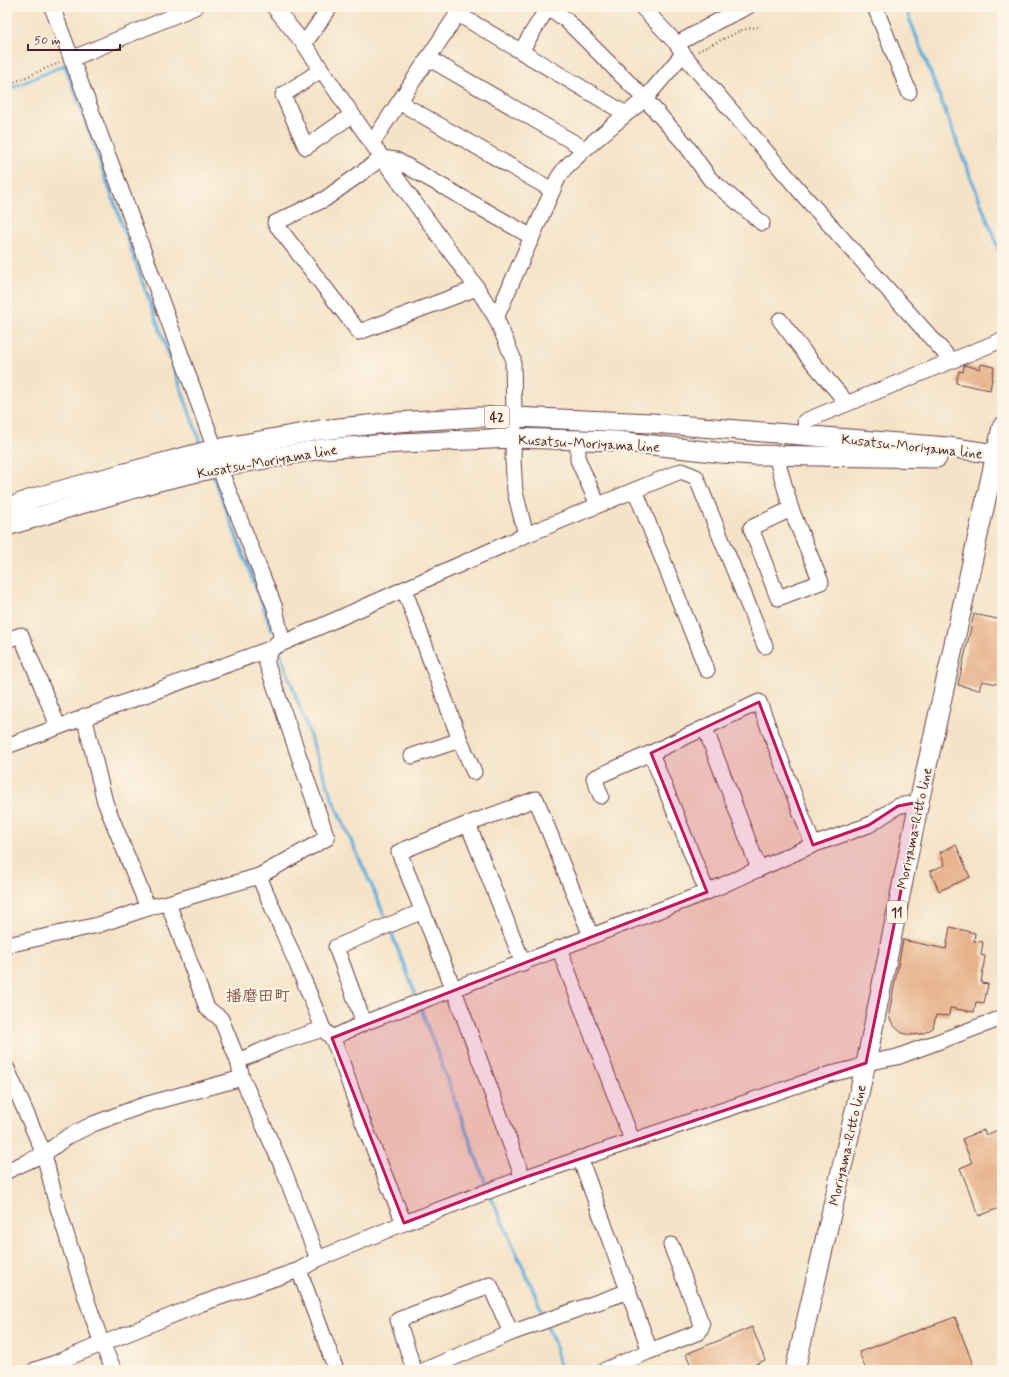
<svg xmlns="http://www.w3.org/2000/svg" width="1009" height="1377" viewBox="0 0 1009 1377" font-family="Mynerve,'Klee One',sans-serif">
<rect width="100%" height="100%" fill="#fcf5e5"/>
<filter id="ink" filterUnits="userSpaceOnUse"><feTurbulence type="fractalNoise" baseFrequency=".025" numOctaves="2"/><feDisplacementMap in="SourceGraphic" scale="8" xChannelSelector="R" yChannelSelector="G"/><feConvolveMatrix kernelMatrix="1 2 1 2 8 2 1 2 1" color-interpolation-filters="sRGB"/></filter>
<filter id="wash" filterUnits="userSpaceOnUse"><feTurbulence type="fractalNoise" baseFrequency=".012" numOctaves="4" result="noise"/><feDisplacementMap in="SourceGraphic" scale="16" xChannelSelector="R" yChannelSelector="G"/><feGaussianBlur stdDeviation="0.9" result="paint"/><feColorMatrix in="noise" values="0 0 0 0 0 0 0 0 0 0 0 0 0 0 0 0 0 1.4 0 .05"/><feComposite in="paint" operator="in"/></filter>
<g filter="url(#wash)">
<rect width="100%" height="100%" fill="#f4e3c7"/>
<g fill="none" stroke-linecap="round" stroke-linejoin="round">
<!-- stream -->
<g stroke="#65afdd" stroke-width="3.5">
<polyline points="905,7 1002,258"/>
<polyline points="65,65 202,447"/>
<polyline points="7,90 67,64"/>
<polyline points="213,475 272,630"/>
<polyline points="279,649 334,803 375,893 387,922"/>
<polyline points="390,929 417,998"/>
<polyline points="420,1006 487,1187"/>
<polyline points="490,1195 535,1294 544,1318"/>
<polyline points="546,1323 555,1345 560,1370"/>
</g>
</g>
<g id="blocks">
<!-- building -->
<g fill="#e7b28c">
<polygon points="981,364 994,367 990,390 956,383 959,371 963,372 964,365 980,369"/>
<polygon points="974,614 1002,620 1002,685 982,681 979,690 958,685"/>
<polygon points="956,845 970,877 939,891 930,871 945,865 940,852"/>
<polygon points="950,927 975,933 974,941 983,942 981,955 985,956 981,983 988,984 984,1003 976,1002 974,1012 950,1008 949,1016 936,1015 933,1028 922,1034 910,1035 902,1033 894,1026 890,1019 889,1013 903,940 946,949"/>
<polygon points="1002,1128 1002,1207 979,1216 960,1168 972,1163 962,1139 984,1130 986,1135"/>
<polygon points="955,1317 975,1370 866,1370 859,1352"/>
<polygon points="752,1327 765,1360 749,1367 751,1370 693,1370 686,1354"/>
</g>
</g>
</g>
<g filter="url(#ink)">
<use href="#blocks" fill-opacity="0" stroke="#643c42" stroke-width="1"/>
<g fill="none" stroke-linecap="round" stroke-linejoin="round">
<defs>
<g id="minor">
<polyline points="274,7 304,44 382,158 477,288 496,318 513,358 514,417 513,460 515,492 526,535"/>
<polyline points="548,7 565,19 645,99 686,145 710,179 762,223"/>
<polyline points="642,7 677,44 683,54 804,196 951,360"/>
<polyline points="875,7 909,92"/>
<polyline points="458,14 626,114"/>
<polyline points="304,44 330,7"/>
<polyline points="677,44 718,21 747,7"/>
<polyline points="521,51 548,7"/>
<polyline points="428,58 585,149"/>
<polyline points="71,59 195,7"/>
<polyline points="321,70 283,95 306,147 352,115"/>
<polyline points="399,102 552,190"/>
<polyline points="372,143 462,7"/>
<polyline points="477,288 359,332 275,223 325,199 382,158 396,160 532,237"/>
<polyline points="496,318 558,178 565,168 585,149 626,114 645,99 683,54"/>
<polyline points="780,320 804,352 847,403"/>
<polyline points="805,421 1002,340"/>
<polyline points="578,440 578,460 598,505"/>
<polyline points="776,456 791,509 821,582 778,598 751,528 791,509"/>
<polyline points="635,490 707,670"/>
<polyline points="404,589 460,740 474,772"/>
<polyline points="7,640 21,635 58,726"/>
<polyline points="84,716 105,802 148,908"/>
<polyline points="705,728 759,869"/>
<polyline points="7,746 272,648 526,535 681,471 696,477 765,646"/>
<polyline points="412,756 460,740"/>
<polyline points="601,796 594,778 651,753"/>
<polyline points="468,824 523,963"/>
<path d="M259 876C280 927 304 977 323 1029L332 1038 338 1051 362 1120 404 1223"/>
<polyline points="707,892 651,753 759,702 813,845"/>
<polyline points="168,903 207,1008 221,1019 238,1061"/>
<polyline points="7,945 98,925 154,906 168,903 259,876 327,838 266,661 272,648 280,640 281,636 275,608 219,467 215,449 124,198 52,7"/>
<polyline points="559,948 632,1140"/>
<polyline points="364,1023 336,947 423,911"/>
<polyline points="332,1038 364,1023 707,892 813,845 869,825 898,806 919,802"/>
<polyline points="7,1069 44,1154 55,1198 86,1298 102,1344 114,1370"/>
<polyline points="580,1158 650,1351 699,1332 702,1325 671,1245"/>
<polyline points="7,1171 44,1154 67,1137 93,1124 144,1105 242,1078"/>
<polyline points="523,1178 454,990 399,852 468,824 536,799 591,936"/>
<polyline points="318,1259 282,1166 242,1078 238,1061 279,1043 323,1029"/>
<polyline points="299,1270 336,1370"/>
<polyline points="35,1370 55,1363 200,1304 299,1270 318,1259 404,1223 523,1178 827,1075 856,1068 866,1063 897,1057 1002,1018"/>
<polyline points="414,1370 398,1320 490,1285 511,1333 629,1291"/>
<polyline points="425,1370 511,1333"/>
<polyline points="605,1370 650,1351"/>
</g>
<g id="major">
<polyline points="7,508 37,497 95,481 215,449 249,443 320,430 397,422 478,417 514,417 652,423 948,447 1002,455"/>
<polyline points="7,526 159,481 219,467 322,449 400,443 514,438 617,441 722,453 754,455 937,458"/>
<polyline points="795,1370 866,1063 919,802 1002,427"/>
</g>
</defs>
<!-- minor casing -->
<use href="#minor" stroke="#643c42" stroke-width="17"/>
<!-- major casing -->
<use href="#major" stroke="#643c42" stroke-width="21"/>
<!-- path -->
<g stroke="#643c42" stroke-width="2" stroke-dasharray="1 3" stroke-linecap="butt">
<polyline points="698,51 742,30 761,26"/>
<polyline points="7,85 59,63"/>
</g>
<!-- minor -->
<use href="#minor" stroke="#fff" stroke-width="15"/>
<!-- major -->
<use href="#major" stroke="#fff" stroke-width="19"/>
</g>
</g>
<!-- marked area -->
<path fill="#c2185b" fill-opacity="0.2" stroke="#c2185b" stroke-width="3" stroke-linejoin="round" d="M759 702 813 845 869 825 898 806 919 802 866 1063 523 1178 404 1223 332 1038 707 892 651 753Z"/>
<g text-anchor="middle" stroke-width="4" stroke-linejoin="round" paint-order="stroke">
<!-- shield labels -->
<g fill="#fcf5e5" stroke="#7f5f63" stroke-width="1">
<rect x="485" y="406" width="24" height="22" rx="3"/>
<rect x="887" y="901" width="20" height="22" rx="3"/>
</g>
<g font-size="13" font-weight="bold" fill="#4a1f2b">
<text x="497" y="422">42</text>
<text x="897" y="917">11</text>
</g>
<!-- street labels -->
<g font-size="14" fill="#4a1f2b" stroke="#fcf5e5">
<text transform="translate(589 443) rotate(3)" y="5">Kusatsu-Moriyama line</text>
<text transform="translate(912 446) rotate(6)" y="5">Kusatsu-Moriyama line</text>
<text transform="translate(267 461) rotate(-10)" y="5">Kusatsu-Moriyama line</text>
<text transform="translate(914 828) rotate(-78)" y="5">Moriyama-Ritto line</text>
<text transform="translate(847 1145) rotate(-77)" y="5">Moriyama-Ritto line</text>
</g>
<!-- quarter labels -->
<g font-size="16" font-weight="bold" fill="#81524d" stroke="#fcf5e5">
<text x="258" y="1001">播磨田町</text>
</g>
</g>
<!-- margin -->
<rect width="1009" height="1377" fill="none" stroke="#fcf5e5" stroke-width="24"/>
<!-- scale -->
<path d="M28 44v6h92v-6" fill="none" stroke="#4a1f2b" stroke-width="2"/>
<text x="34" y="44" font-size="12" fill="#4a1f2b" stroke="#fcf5e5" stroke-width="3" paint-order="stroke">50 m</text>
</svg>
